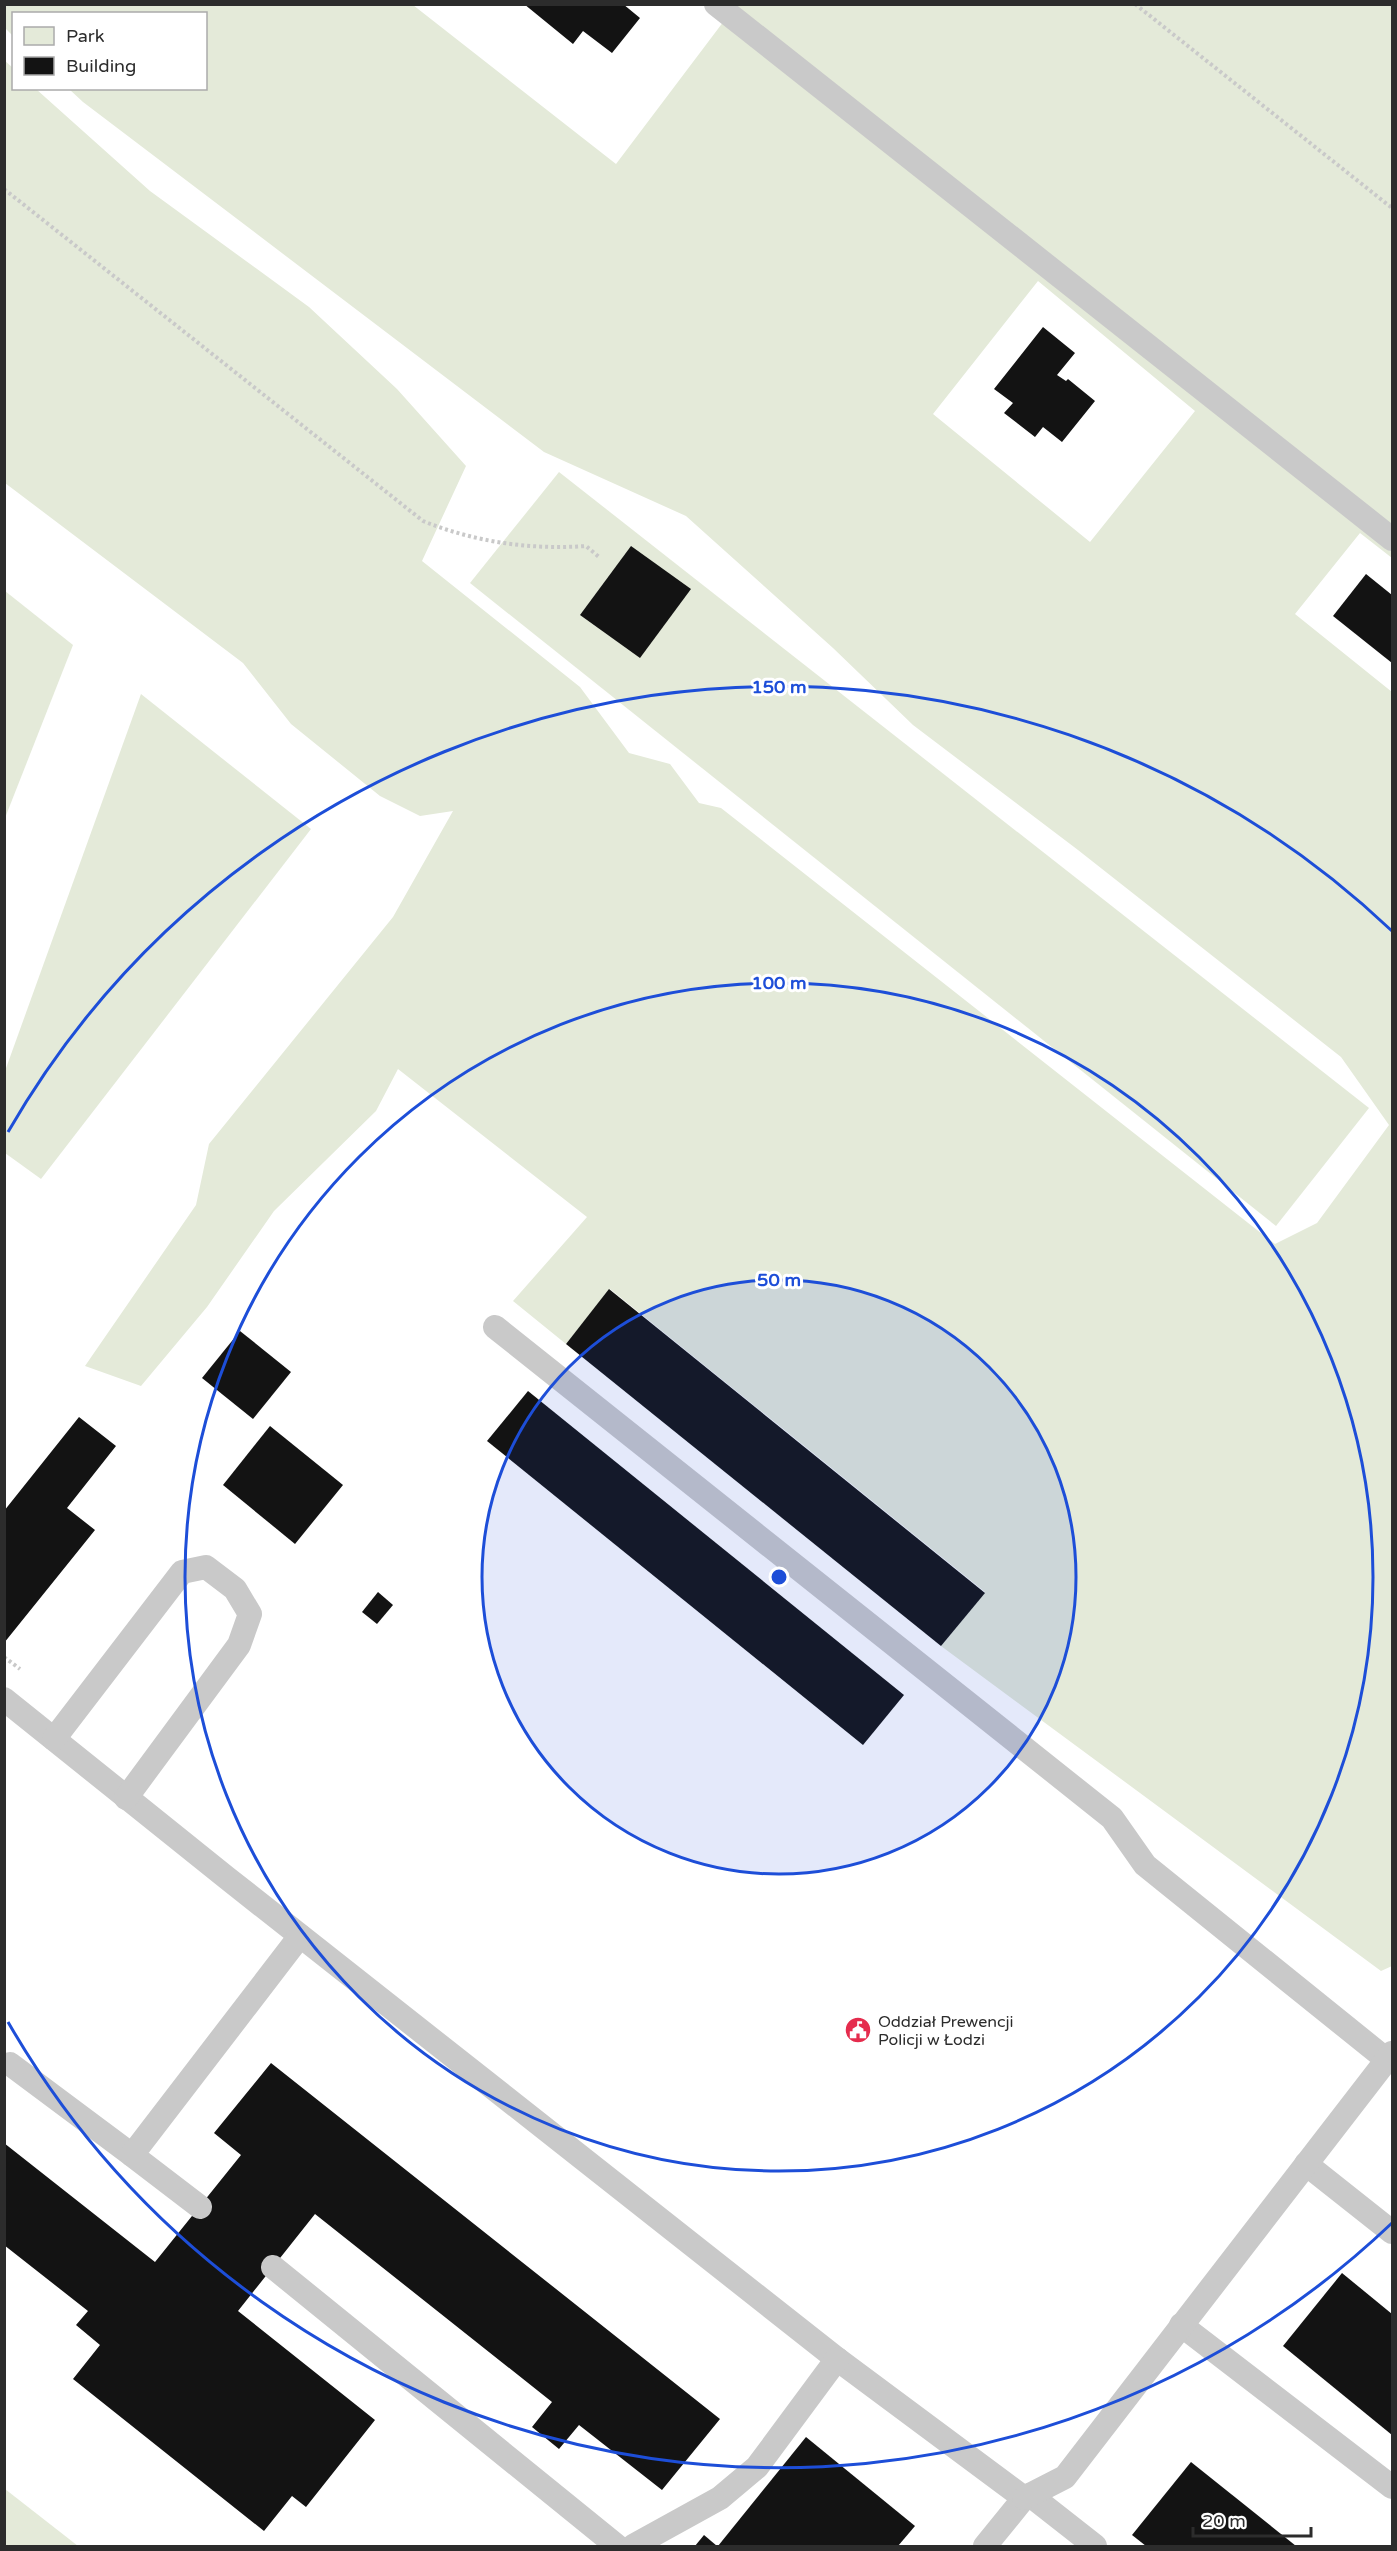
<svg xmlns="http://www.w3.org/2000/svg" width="1397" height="2551" viewBox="0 0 1397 2551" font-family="'Varela Round',sans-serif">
<rect width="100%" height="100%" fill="#fff"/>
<!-- green -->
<g fill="#e4ead9" fill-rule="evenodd">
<path d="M5 5H413L616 164 736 5H1392V558L1360 533 1295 614 1392 692V1966L1381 1971 941 1646 985 1592 610 1289 566 1344 513 1301 587 1217 398 1069 376 1111 274 1211 207 1307 141 1386 85 1366 196 1205 209 1144 393 917 453 811 420 816 380 796 291 724 243 663 5 483 4 60 13 68 14 88 36 89 150 191 309 307 397 389 466 466 422 561 580 687 629 753 670 764 699 803 721 808 1275 1244 1317 1223 1389 1125 1341 1057 1078 850 913 725 833 648 686 516 544 452 83 102 69 89 206 88V14H14L13 36 5 28ZM1038 281 1195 411 1090 542 933 414Z"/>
<polygon points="559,472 1369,1108 1276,1226 470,583"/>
<polygon points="5,591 73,645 5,818"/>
<polygon points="141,694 311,829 41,1179 5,1153 5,1071"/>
<polygon points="4,2489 5,2489 78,2546 5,2546"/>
</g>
<!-- building -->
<g fill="#131313">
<polygon points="524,4 623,4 640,18 612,53 583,31 573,44"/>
<polygon points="1043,327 1075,353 1057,375 1066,381 1068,379 1095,401 1062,442 1043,427 1035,437 1004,413 1013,403 994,389"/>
<polygon points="631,546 691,589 640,658 580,615"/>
<polygon points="1366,574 1392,595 1392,663 1333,616"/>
<polygon points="609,1289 985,1593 941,1646 566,1344"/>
<polygon points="240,1331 291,1372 253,1419 202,1378"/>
<polygon points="528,1391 904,1695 863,1745 487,1441"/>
<polygon points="79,1417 116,1446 67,1508 95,1530 4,1643 4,1511"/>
<polygon points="270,1426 343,1485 295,1544 223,1485"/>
<polygon points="378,1592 393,1605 377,1624 362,1612"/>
<polygon points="271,2063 720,2419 662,2490 579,2425 559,2449 532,2427 552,2402 315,2214 238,2311 375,2420 306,2507 292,2496 264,2531 73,2379 100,2345 76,2325 88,2311 4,2245 4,2143 155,2262 241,2155 214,2133"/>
<polygon points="1342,2273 1392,2314 1392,2435 1283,2346"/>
<polygon points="806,2437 915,2526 898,2546 718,2546"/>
<polygon points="1191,2462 1296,2546 1146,2546 1132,2535"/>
<polygon points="704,2535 717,2546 695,2546"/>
</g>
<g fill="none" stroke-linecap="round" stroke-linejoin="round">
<!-- path -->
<g stroke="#c9c9c9" stroke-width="4" stroke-dasharray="3 3" stroke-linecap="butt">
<polyline points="1135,4 1392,208"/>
<path d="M4 189 423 521C475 542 530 550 586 546L599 557"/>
<polyline points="4,1657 20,1669"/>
</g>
<!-- service -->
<g stroke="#c9c9c9" stroke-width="24">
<polyline points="716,4 1392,539"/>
<polyline points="495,1327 1112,1818 1145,1865 1387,2060"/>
<polyline points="4,1699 227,1878 837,2359 1024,2498 985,2546"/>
<polyline points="54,1739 182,1572 206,1567 235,1589 250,1614 239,1645 126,1798"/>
<polyline points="10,2064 132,2155"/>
<polyline points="1306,2164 1392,2232"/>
<polyline points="200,2207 132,2155 300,1936"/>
<polyline points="273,2267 617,2546"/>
<polyline points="1181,2325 1392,2487"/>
<polyline points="1030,2495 1095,2546"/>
<polyline points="1024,2498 1065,2477 1392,2053"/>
<polyline points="633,2546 720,2498 757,2467 837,2359"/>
</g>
</g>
<!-- distance rings -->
<circle cx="779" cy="1577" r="297" fill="#1d4ed8" fill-opacity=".12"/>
<g fill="none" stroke="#1d4ed8" stroke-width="3">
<circle cx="779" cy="1577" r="297"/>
<circle cx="779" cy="1577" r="594"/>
<path d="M1392 2223A890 890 0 0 1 8 2022M8 1132A890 890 0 0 1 1392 931"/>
</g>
<!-- icons -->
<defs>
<symbol id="civic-disc" viewBox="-11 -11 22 22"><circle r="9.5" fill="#e52c4d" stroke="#fff"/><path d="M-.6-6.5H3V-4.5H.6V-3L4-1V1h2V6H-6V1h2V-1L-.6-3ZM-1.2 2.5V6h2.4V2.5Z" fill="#fff"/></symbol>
</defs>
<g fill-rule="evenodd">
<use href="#civic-disc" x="843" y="2015" width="30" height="30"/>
</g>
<g text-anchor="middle" stroke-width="6" stroke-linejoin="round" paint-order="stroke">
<!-- poi labels -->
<g font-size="16" fill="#2c2c2c" stroke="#fff" text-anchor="start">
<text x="878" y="2027">Oddział Prewencji<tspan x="878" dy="18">Policji w Łodzi</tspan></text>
</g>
</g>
<circle cx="779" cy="1577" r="9" fill="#1d4ed8" stroke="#fff" stroke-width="3"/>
<g font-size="18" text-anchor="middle" font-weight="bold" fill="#1d4ed8" stroke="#fff" stroke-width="6" stroke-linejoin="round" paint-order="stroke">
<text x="779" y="693">150 m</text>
<text x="779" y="989">100 m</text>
<text x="779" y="1286">50 m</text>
</g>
<!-- border -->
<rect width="1397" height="2551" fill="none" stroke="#2c2c2c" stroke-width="12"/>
<!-- legend -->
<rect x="12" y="12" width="195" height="78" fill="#ffffff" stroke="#ababab" stroke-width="1.5"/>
<rect x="24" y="27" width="30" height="18" fill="#e4ead9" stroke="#ababab" stroke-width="1.5"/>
<text x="66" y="42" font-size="18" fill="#2c2c2c">Park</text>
<rect x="24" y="57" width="30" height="18" fill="#131313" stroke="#ababab" stroke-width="1.5"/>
<text x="66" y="72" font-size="18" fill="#2c2c2c">Building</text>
<!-- scale -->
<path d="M1193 2527v9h118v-9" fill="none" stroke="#2c2c2c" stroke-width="3"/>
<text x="1202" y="2527" font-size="18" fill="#2c2c2c" stroke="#ffffff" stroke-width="4.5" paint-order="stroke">20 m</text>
</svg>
